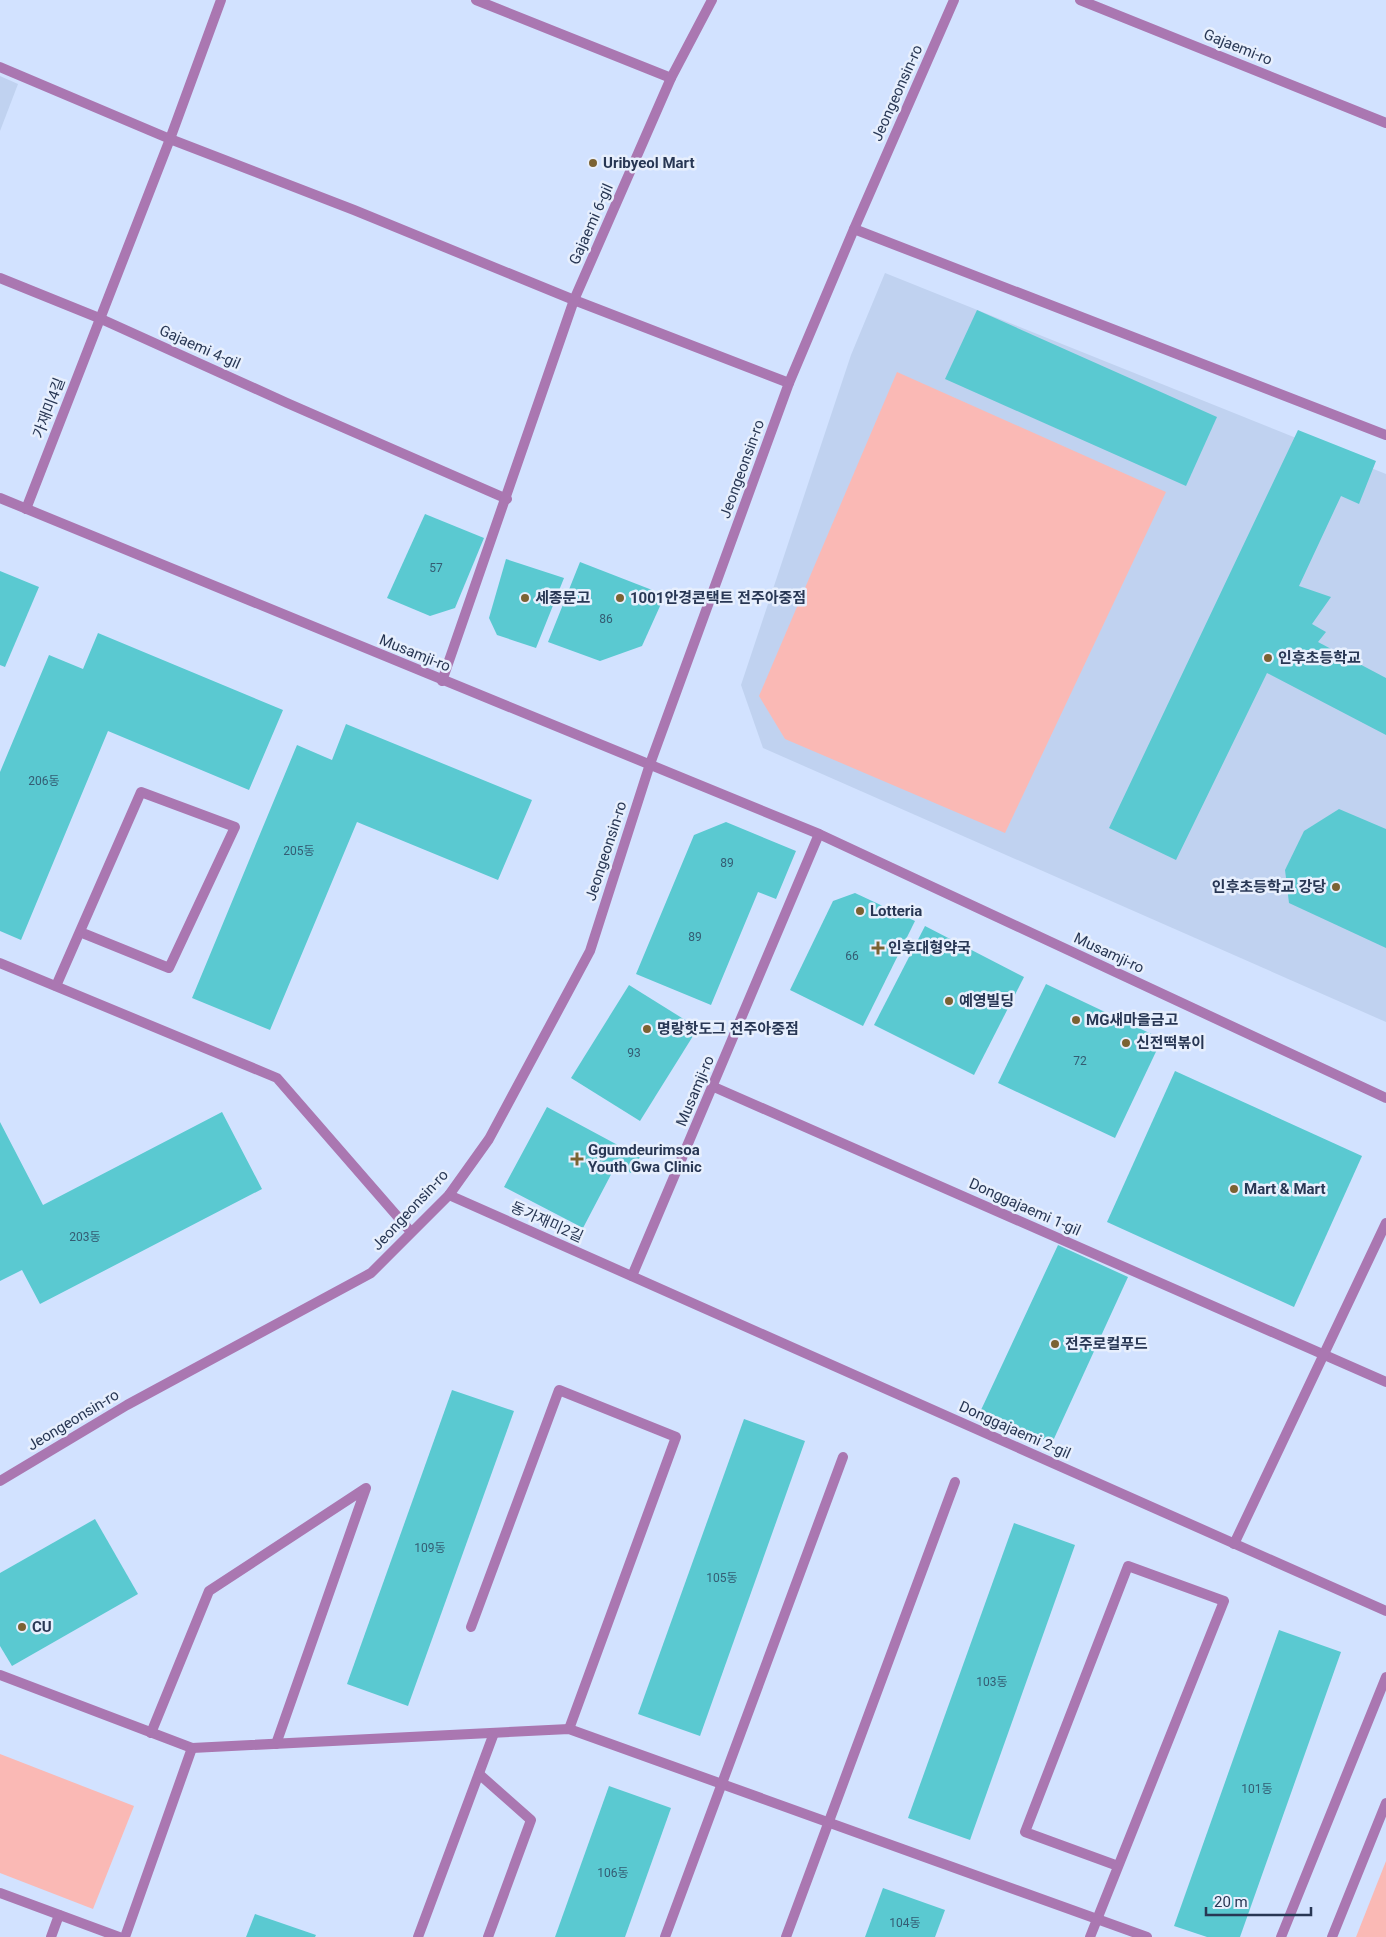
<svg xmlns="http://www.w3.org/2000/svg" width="1386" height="1937" viewBox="0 0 1386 1937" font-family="Roboto,'Noto Sans KR',sans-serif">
<rect width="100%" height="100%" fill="#d2e2ff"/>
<!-- built -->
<g fill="#c0d2f0">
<polygon points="0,76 18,84 0,131"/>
<polygon points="885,273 1386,474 1386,1022 763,748 741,685 851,355"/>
</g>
<!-- green -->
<g fill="#fab9b5">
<polygon points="897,372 1166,492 1005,833 785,739 759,696"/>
<polygon points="0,1754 134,1806 93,1909 0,1873"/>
<polygon points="1386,1861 1386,1937 1356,1937"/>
</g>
<!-- building -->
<g fill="#5ac9d1">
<polygon points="977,310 1217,417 1186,486 945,379"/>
<polygon points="1298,430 1376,461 1359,504 1341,496 1299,586 1331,597 1312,624 1326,632 1318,642 1386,678 1386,735 1267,673 1176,860 1109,828"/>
<polygon points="425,514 484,538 455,608 430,616 387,598"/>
<polygon points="506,559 564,578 536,648 497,635 489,618"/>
<polygon points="580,562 665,595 642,646 600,661 548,642"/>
<polygon points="0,571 39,587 5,667 0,665"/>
<polygon points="98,633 283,710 249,790 108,731 21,940 0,931 0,772 49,655 83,669"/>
<polygon points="346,724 532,800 498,880 357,822 270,1030 192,998 297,745 332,760"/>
<polygon points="1339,809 1386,829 1386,948 1289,903 1285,870 1304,831"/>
<polygon points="726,822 796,851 776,899 758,892 711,1005 636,974 694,835"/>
<polygon points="855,893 915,921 863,1026 790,990 833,901"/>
<polygon points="925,926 1024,977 974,1075 874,1025"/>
<polygon points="1046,984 1162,1039 1115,1138 998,1083"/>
<polygon points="629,985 698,1028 640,1121 571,1078"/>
<polygon points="1175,1071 1362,1156 1294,1307 1107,1222"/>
<polygon points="547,1107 640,1157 631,1173 616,1165 583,1228 504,1187"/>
<polygon points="222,1112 262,1189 40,1304 22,1270 0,1281 0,1122 43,1205"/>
<polygon points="1058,1245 1128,1277 1052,1443 981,1410"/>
<polygon points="452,1390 514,1411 408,1706 347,1684"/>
<polygon points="744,1419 805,1441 700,1736 638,1714"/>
<polygon points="95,1519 138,1594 12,1666 0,1646 0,1573"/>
<polygon points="1014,1523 1075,1545 970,1840 908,1818"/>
<polygon points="1279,1630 1341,1652 1240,1937 1207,1937 1174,1926"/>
<polygon points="609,1786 671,1808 625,1937 555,1937"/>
<polygon points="883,1888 945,1910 935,1937 865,1937"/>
<polygon points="255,1914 316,1935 315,1937 246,1937"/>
</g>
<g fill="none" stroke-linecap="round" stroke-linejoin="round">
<!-- service -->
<g stroke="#aa77b1" stroke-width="10">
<polyline points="0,963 277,1078 411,1232"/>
<polyline points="56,986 141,792 235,827 169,968 80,932"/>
<polyline points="471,1627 559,1390 676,1437 569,1729"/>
<polyline points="0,1675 192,1748 125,1937"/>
<polyline points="151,1733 209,1591 366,1488 276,1744"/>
<polyline points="192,1748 569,1729 1147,1937"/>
<polyline points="479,1774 531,1820 488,1937"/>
<polyline points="0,1893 119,1937"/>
<polyline points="51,1937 59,1915"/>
<polyline points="418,1937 494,1733"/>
<polyline points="665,1937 843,1457"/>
<polyline points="786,1937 955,1482"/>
<polyline points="1090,1937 1224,1601 1128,1566 1025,1832 1118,1866"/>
<polyline points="1281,1937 1386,1677"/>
</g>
<!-- minor -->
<g stroke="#aa77b1" stroke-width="10">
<polyline points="476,0 671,78"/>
<polyline points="1080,0 1386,123"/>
<polyline points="0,67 170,139 354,210 574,300 789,383"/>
<polyline points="854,229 1386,435"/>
<polyline points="0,278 99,318 287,403 507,499"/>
<polyline points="26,509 170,139 221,0"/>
<polyline points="442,681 574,300 671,78 712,0"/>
<polyline points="714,1087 1386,1382"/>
<polyline points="449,1195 1386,1611"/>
<polyline points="632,1276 819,834"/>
<polyline points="1234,1544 1386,1223"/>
<polyline points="1332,1937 1386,1803"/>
</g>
<!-- tertiary -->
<g stroke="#aa77b1" stroke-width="10">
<polyline points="0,498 819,834 1386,1098"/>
<polyline points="0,1481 127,1405 371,1273 449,1195 489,1139 590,951 650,764 789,383 854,229 954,0"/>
</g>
</g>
<!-- markers -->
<g fill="#7b6233" stroke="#e7effd" stroke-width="2">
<circle cx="593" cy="163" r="5"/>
<circle cx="525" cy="598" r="5"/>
<circle cx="620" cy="598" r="5"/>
<circle cx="1268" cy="658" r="5"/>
<circle cx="1336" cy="887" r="5"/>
<circle cx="860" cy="911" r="5"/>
<path d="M875.5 940.5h5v5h5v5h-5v5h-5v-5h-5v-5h5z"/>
<circle cx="949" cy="1001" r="5"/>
<circle cx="1076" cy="1020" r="5"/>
<circle cx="647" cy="1029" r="5"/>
<circle cx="1126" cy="1043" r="5"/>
<path d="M574.5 1151.5h5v5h5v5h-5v5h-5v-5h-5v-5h5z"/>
<circle cx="1234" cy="1189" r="5"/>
<circle cx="1055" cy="1344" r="5"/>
<circle cx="22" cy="1627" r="5"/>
</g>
<g text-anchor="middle" stroke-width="5" stroke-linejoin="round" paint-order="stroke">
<!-- number labels -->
<g font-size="12" fill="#345c73">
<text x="436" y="572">57</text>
<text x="606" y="623">86</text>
<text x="44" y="785">206동</text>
<text x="299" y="855">205동</text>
<text x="727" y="867">89</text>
<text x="695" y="941">89</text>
<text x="852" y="960">66</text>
<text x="634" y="1057">93</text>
<text x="1080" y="1065">72</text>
<text x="85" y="1241">203동</text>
<text x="430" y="1552">109동</text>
<text x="722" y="1582">105동</text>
<text x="992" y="1686">103동</text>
<text x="1257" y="1793">101동</text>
<text x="613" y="1877">106동</text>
<text x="905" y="1927">104동</text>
</g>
<!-- street labels -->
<g font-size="15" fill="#283754" stroke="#e7effd">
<text transform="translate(1238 47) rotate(22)" y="5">Gajaemi-ro</text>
<text transform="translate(897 93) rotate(-66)" y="5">Jeongeonsin-ro</text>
<text transform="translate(591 224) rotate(-66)" y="5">Gajaemi 6-gil</text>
<text transform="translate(200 347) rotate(24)" y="5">Gajaemi 4-gil</text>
<text transform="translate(49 408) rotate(-69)" y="5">가재미4길</text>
<text transform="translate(742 469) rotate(-70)" y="5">Jeongeonsin-ro</text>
<text transform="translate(415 653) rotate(22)" y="5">Musamji-ro</text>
<text transform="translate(606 851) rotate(-72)" y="5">Jeongeonsin-ro</text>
<text transform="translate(1109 953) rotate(25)" y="5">Musamji-ro</text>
<text transform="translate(695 1091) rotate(-67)" y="5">Musamji-ro</text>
<text transform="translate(1025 1207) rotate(24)" y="5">Donggajaemi 1-gil</text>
<text transform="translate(410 1210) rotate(-47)" y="5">Jeongeonsin-ro</text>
<text transform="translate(547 1222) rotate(24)" y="5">동가재미2길</text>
<text transform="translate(73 1420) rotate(-31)" y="5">Jeongeonsin-ro</text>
<text transform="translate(1015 1430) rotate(24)" y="5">Donggajaemi 2-gil</text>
</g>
<!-- poi labels -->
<g font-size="15" font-weight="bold" fill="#283754" stroke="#e7effd" text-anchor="start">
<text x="603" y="168">Uribyeol Mart</text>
<text x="535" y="603">세종문고</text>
<text x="630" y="603">1001안경콘택트 전주아중점</text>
<text x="1278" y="663">인후초등학교</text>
<text x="1326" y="892" text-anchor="end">인후초등학교 강당</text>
<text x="870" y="916">Lotteria</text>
<text x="888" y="953">인후대형약국</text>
<text x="959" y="1006">예영빌딩</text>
<text x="1086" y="1025">MG새마을금고</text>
<text x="657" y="1034">명랑핫도그 전주아중점</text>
<text x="1136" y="1048">신전떡볶이</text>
<text x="588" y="1155">Ggumdeurimsoa<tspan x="588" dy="17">Youth Gwa Clinic</tspan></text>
<text x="1244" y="1194">Mart &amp; Mart</text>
<text x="1065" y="1349">전주로컬푸드</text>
<text x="32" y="1632">CU</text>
</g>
</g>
<!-- scale -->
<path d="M1206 1907v8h105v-8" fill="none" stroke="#283754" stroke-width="2.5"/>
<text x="1214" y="1907" font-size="15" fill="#283754" stroke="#e7effd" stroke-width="4" paint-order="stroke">20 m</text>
</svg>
